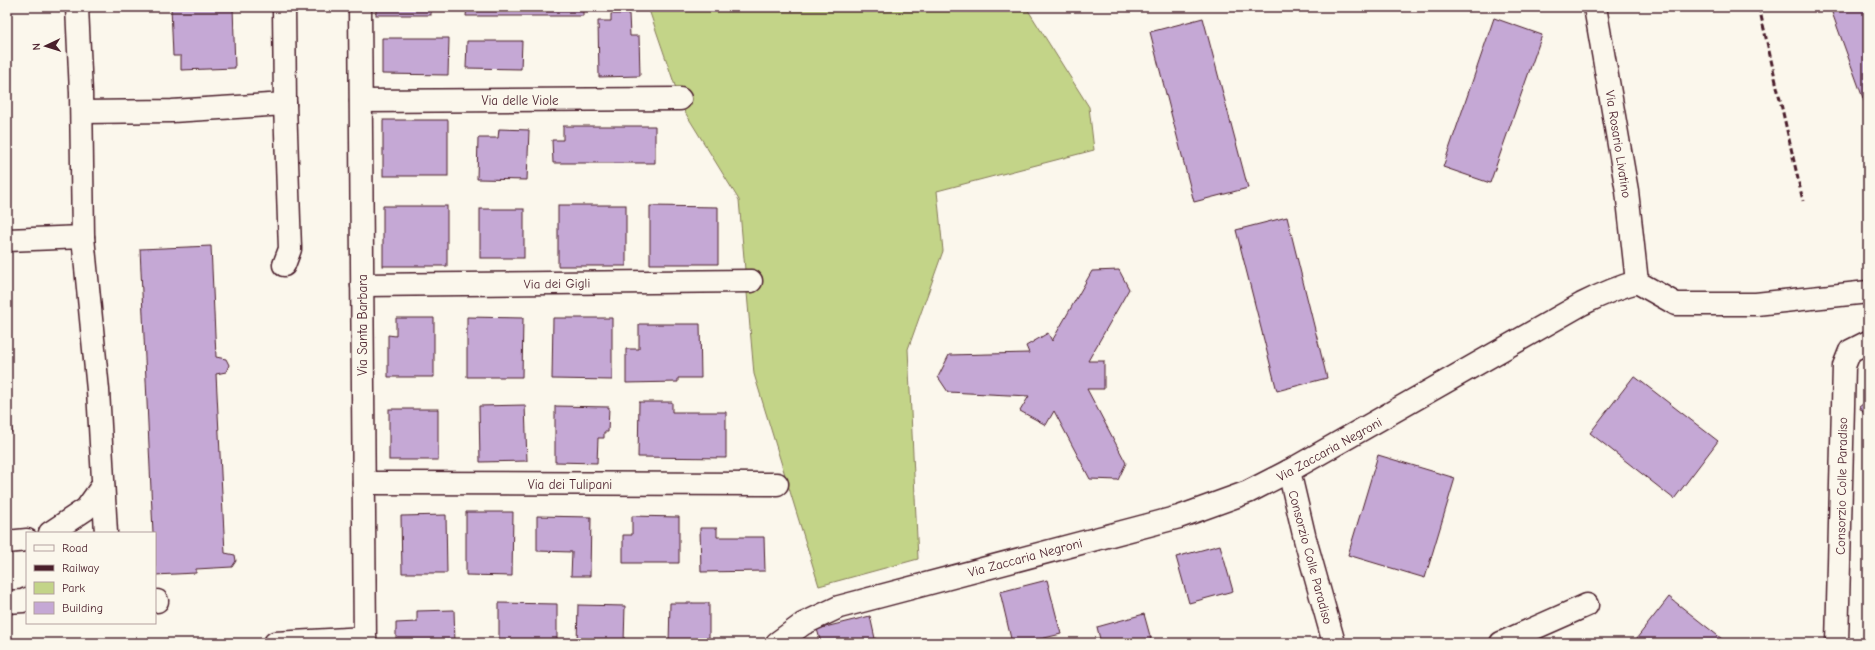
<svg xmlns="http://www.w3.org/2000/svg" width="1875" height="650" viewBox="0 0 1875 650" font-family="'Comic Neue',sans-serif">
<rect width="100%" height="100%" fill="#fbf7ec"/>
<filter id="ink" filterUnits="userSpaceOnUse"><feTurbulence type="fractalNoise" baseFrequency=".025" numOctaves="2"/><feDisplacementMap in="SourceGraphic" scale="8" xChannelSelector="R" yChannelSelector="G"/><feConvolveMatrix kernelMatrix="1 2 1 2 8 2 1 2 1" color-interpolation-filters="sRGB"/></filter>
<g filter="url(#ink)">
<!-- green -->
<polygon fill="#c3d488" stroke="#867a5a" points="648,7 1026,7 1089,107 1094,150 937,191 943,251 908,349 918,559 819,586 754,374 739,200 683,109"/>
<!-- building -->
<g fill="#c5a8d5" stroke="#4a1f2b">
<polygon points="171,7 233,7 235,68 181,70 181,56 173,56"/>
<rect x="376" y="7" width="55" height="8"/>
<polygon points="467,7 583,7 583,16 466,16"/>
<polygon points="1830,7 1868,7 1868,112"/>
<polygon points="611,14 629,14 630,36 639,36 640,76 599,77 598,21 611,21"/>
<polygon points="1203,18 1248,188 1194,202 1150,32"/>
<polygon points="1494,18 1542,35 1490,183 1443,167"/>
<polygon points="382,38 449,38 448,75 382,74"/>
<polygon points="467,41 522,41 521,69 466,68"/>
<rect x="383" y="120" width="65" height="56"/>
<polygon points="563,126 655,126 655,163 553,163 552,140 563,140"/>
<polygon points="499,129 529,130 527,180 477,179 478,138 498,138"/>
<rect x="558" y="205" width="68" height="61"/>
<rect x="383" y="206" width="64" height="60"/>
<polygon points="650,206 718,207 718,264 650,264"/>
<rect x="480" y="209" width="44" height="49"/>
<polygon points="1287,217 1327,378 1277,391 1236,230"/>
<polygon points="211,246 216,357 226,359 229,365 226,372 216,374 225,553 235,555 236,561 232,567 196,569 196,573 155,575 155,533 153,533 140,249"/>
<polygon points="1119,270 1129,289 1088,361 1104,361 1104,389 1087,389 1126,463 1118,480 1090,479 1054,411 1046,425 1020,411 1029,396 948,392 938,377 949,355 1029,353 1026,346 1048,333 1052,341 1092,271"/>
<polygon points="467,317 523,318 522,377 467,377"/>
<polygon points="396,318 434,318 434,377 388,377 388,335 396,336"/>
<polygon points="553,318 612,318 612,380 552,379"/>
<polygon points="639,324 700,324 701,378 678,378 678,382 626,383 626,349 639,349"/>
<polygon points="1634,376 1718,441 1674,499 1590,433"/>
<polygon points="10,393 12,432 7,432 7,394"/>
<polygon points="1868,400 1868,419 1859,407"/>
<polygon points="639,402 672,402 672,412 726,412 726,458 638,457"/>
<polygon points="525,405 527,461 480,462 479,406"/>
<polygon points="555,406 609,407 608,432 604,432 604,438 598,438 597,463 555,462"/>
<rect x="389" y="409" width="49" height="51"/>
<polygon points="1378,455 1455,478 1425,578 1348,555"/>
<polygon points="466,512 513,512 512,576 466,575"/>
<polygon points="446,515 447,573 402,573 401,516"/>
<polygon points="537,516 591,517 590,576 571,576 572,552 537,551"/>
<polygon points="632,516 679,517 679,563 623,563 623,535 632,535"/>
<polygon points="700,528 717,528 717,537 764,537 765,571 701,572"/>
<polygon points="1220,545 1233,591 1189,603 1176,557"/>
<polygon points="1047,580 1061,634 1024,643 1012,643 1000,592"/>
<polygon points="1669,597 1727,643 1633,643"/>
<polygon points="499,603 557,604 557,643 499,643"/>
<polygon points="670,603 709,603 709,643 669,643"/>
<polygon points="578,605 625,606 624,643 577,643"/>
<polygon points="454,610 455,643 396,643 396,623 417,622 417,611"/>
<polygon points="1144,614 1152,643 1101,643 1097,627"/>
<polygon points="870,616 876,643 821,643 817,629"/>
</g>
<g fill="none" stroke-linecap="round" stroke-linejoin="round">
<defs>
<g id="minor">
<polyline points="360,7 365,643"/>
<polyline points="1595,7 1627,191 1637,282"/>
<polyline points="361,101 680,99"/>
<polyline points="82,112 172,111 285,104 284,7"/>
<polyline points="83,237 98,390 106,533"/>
<polyline points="7,240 83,237 81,93 77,7"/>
<polyline points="284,265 290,249 285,104"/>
<polyline points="362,285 751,281"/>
<polyline points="1289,471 1305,539 1334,643"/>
<polyline points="364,483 777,484"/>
<polyline points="50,533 86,509 103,485"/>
<polyline points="7,542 27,540"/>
<polyline points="155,601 157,601"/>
<polyline points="7,602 23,601 27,599"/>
<polyline points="275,643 365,638"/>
<path d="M777 643 803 624 839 607 1179 517 1248 492 1289 471 1582 304C1600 295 1618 287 1637 282L1676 304H1756L1868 292"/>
<polyline points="1501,643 1587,605"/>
<polyline points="1837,643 1844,366 1850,351 1868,342"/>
</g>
</defs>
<!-- minor casing -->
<use href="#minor" stroke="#4a1f2b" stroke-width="25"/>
<!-- minor -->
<use href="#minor" stroke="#fbf7ec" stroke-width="22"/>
<!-- rail -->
<polyline stroke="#4a1f2b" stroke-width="3" stroke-dasharray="6 3" stroke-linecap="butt" points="1759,7 1803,201"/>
</g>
</g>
<g text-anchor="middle" stroke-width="3" stroke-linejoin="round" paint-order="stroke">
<!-- street labels -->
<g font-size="13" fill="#4a1f2b" stroke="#fbf7ec">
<text x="520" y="105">Via delle Viole</text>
<text transform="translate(1619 144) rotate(81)" y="5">Via Rosario Livatino</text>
<text transform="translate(557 283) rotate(-1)" y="5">Via dei Gigli</text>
<text transform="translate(362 325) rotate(-90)" y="5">Via Santa Barbara</text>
<text transform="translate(1329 449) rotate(-29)" y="5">Via Zaccaria Negroni</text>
<text x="570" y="489">Via dei Tulipani</text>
<text transform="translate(1841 486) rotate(-89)" y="5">Consorzio Colle Paradiso</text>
<text transform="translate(1025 557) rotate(-15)" y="5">Via Zaccaria Negroni</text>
<text transform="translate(1311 557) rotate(75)" y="5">Consorzio Colle Paradiso</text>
</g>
</g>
<!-- margin -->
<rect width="1875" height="650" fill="none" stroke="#fbf7ec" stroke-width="24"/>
<rect x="12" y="12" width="1851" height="626" fill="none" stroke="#4a1f2b" stroke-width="1.5" filter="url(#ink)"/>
<!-- legend -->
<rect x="26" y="532" width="130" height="92" fill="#fbf7ec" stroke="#b4a19f"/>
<rect x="34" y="545" width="20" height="6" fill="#fbf7ec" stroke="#b4a19f"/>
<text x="62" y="552" font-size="12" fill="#4a1f2b">Road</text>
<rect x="34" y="565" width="20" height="6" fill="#4a1f2b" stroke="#b4a19f"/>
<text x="62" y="572" font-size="12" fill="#4a1f2b">Railway</text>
<rect x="34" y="582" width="20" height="12" fill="#c3d488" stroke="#b4a19f"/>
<text x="62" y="592" font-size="12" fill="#4a1f2b">Park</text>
<rect x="34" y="602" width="20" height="12" fill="#c5a8d5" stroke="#b4a19f"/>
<text x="62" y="612" font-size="12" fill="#4a1f2b">Building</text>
<!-- north arrow -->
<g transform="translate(46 46) rotate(266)" stroke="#fbf7ec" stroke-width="3" paint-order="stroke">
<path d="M0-3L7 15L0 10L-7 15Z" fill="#4a1f2b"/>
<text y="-6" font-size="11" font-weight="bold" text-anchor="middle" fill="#4a1f2b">N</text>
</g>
</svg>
